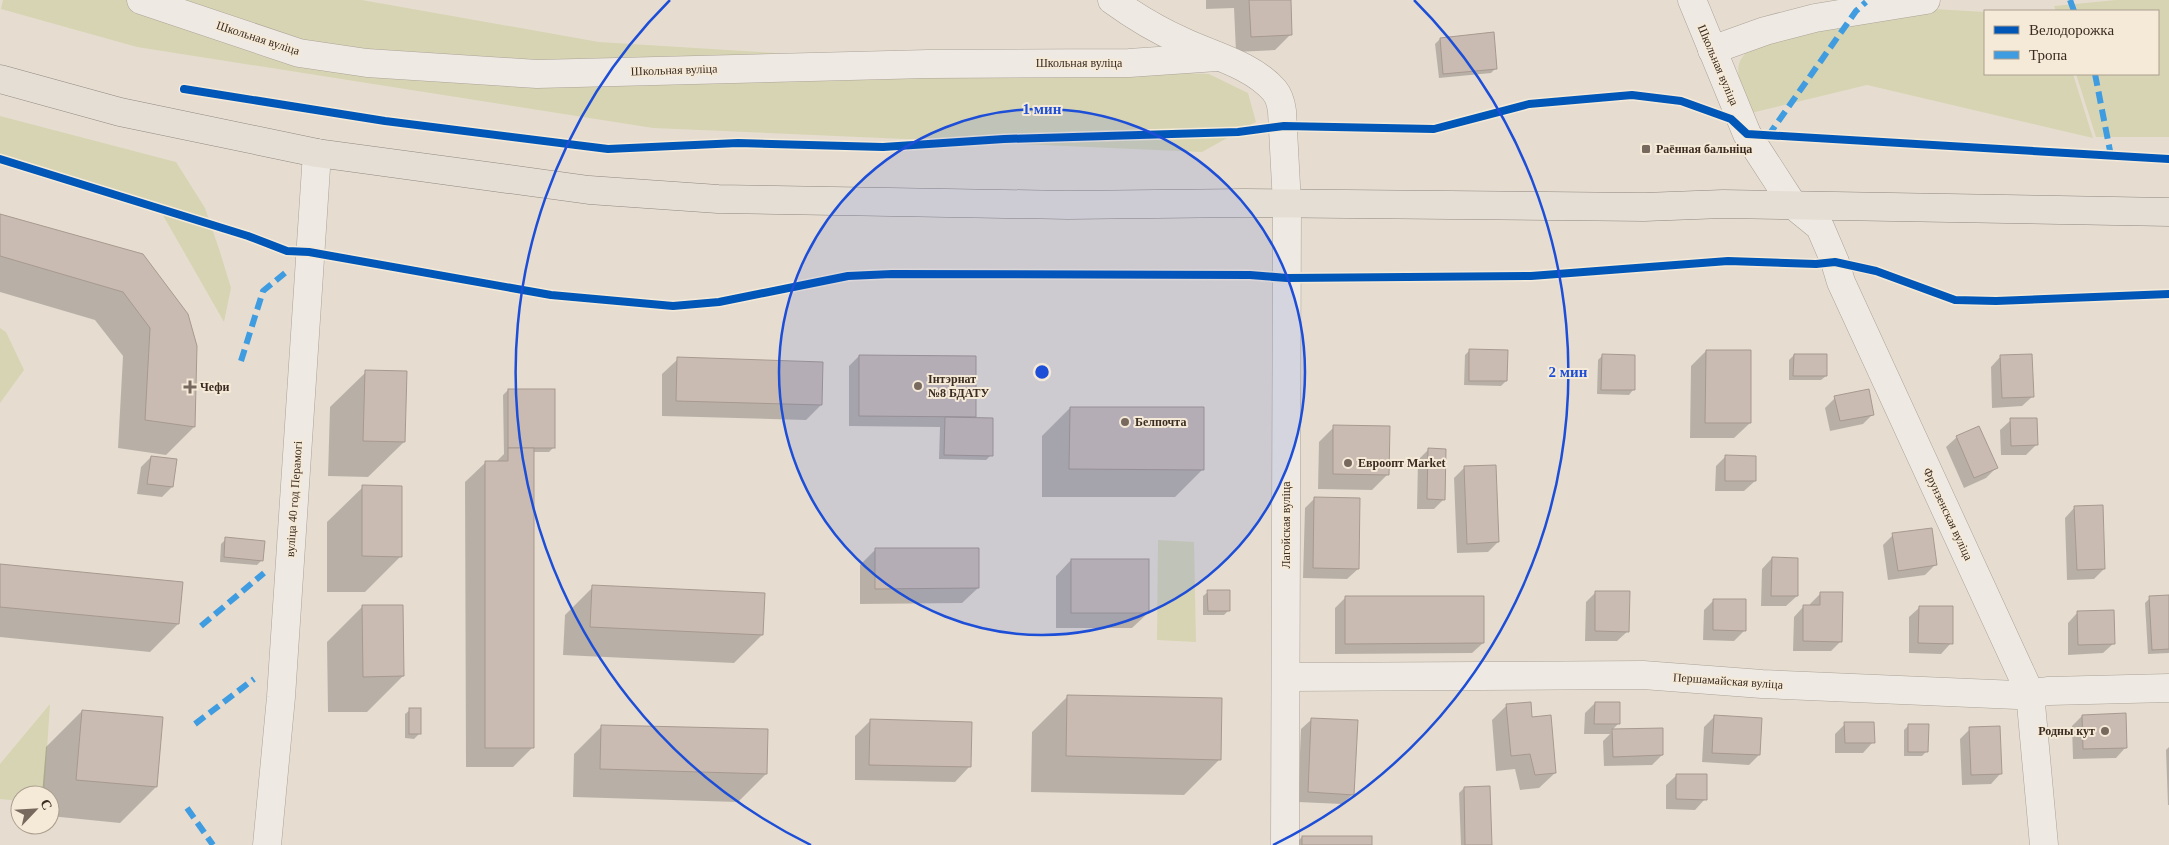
<svg xmlns="http://www.w3.org/2000/svg" width="2169" height="845" viewBox="0 0 2169 845" font-family="'Times New Roman',serif">
<rect width="100%" height="100%" fill="#e6ddd0"/>
<!-- green -->
<g fill="#d7d4b3">
<polygon points="3,0 362,0 599,42 886,60 1209,74 1248,93 1256,122 1202,152 653,128 137,47 1,9"/>
<polygon points="2116,0 2169,0 2169,137 2096,137 2076,74 2158,74 2158,11 2056,11 2054,6"/>
<path d="M1935 9 1985 12V74H2073L2093 138 1867 85 1751 113C1738 77 1724 57 1769 40Z"/>
<polygon points="0,116 176,162 205,208 220,252 231,288 224,322 160,210 0,157"/>
<polygon points="0,328 6,332 24,370 0,403"/>
<polygon points="1158,540 1194,542 1196,642 1157,640"/>
<polygon points="50,704 44,795 20,795 20,801 0,799 0,764"/>
</g>
<!-- shadow -->
<g fill="#0003">
<polygon points="1206,0 1289,0 1290,35 1275,50 1236,52 1234,8 1206,9"/>
<polygon points="1440,39 1496,68 1491,73 1439,78 1435,44"/>
<polygon points="0,215 142,255 196,346 194,427 166,455 118,448 123,356 95,320 0,292"/>
<polygon points="1470,350 1506,381 1501,386 1464,385 1465,355"/>
<polygon points="1706,351 1750,423 1734,438 1690,438 1691,366"/>
<polygon points="1603,355 1633,390 1629,395 1597,394 1598,360"/>
<polygon points="1794,355 1826,376 1821,380 1789,380 1789,360"/>
<polygon points="859,356 975,417 973,419 991,455 986,460 939,459 940,427 849,426 849,366"/>
<polygon points="2001,356 2033,396 2022,406 1992,408 1991,367"/>
<polygon points="678,359 821,405 806,420 662,416 662,374"/>
<polygon points="366,372 404,442 368,477 328,476 330,407"/>
<polygon points="508,390 554,447 549,452 533,452 533,747 513,767 466,767 465,482 486,462 496,462 504,454 503,395"/>
<polygon points="1835,398 1873,414 1863,424 1830,431 1825,408"/>
<polygon points="1070,408 1203,469 1175,497 1042,497 1042,436"/>
<polygon points="2011,420 2037,444 2026,455 2001,455 2000,430"/>
<polygon points="1334,427 1388,474 1372,490 1318,489 1319,442"/>
<polygon points="1957,437 1996,468 1986,478 1964,488 1946,447"/>
<polygon points="1428,450 1444,499 1434,509 1417,509 1418,460"/>
<polygon points="1726,456 1755,481 1744,491 1715,491 1716,466"/>
<polygon points="151,457 172,487 162,497 137,494 141,467"/>
<polygon points="1464,468 1498,542 1488,552 1457,553 1454,478"/>
<polygon points="363,487 401,556 365,592 327,592 327,522"/>
<polygon points="1315,498 1358,569 1347,579 1303,578 1305,508"/>
<polygon points="2075,507 2104,569 2094,579 2067,580 2065,518"/>
<polygon points="1893,535 1935,565 1925,575 1888,580 1883,545"/>
<polygon points="226,539 262,560 257,565 220,562 221,544"/>
<polygon points="875,550 978,588 962,603 860,604 860,565"/>
<polygon points="1772,558 1797,596 1786,606 1761,606 1762,569"/>
<polygon points="1071,560 1148,613 1132,628 1056,628 1056,576"/>
<polygon points="0,565 178,624 150,652 0,637"/>
<polygon points="593,587 764,595 762,635 734,663 563,655 565,615"/>
<polygon points="1208,592 1229,610 1224,615 1203,615 1203,596"/>
<polygon points="1596,592 1628,631 1617,641 1585,641 1586,602"/>
<polygon points="1820,594 1841,641 1831,651 1793,651 1794,617 1804,606 1810,606 1810,604"/>
<polygon points="2169,597 2169,653 2148,654 2145,603 2150,598"/>
<polygon points="1345,598 1483,643 1472,653 1335,654 1335,608"/>
<polygon points="1714,600 1744,631 1734,641 1703,640 1704,610"/>
<polygon points="363,606 403,676 367,712 328,712 327,642"/>
<polygon points="1920,607 1951,643 1941,654 1909,653 1909,617"/>
<polygon points="2078,612 2114,643 2103,653 2068,655 2068,623"/>
<polygon points="1068,696 1220,759 1184,795 1031,792 1032,732"/>
<polygon points="1595,703 1618,724 1611,731 1661,729 1662,755 1652,765 1604,766 1603,741 1610,734 1584,734 1585,713"/>
<polygon points="1507,705 1531,718 1555,773 1539,788 1520,790 1515,769 1496,771 1492,720"/>
<polygon points="410,710 419,734 414,739 405,738 405,714"/>
<polygon points="82,711 156,787 120,823 50,816 50,795 42,795 46,747"/>
<polygon points="2082,716 2126,747 2116,758 2073,759 2072,726"/>
<polygon points="1714,717 1759,755 1749,765 1702,762 1704,727"/>
<polygon points="1312,719 1353,794 1342,804 1298,802 1301,729"/>
<polygon points="871,720 970,766 955,782 855,780 855,736"/>
<polygon points="1845,724 1873,742 1863,753 1835,753 1835,734"/>
<polygon points="1909,725 1927,751 1922,756 1904,756 1904,730"/>
<polygon points="602,726 766,774 738,802 573,797 574,754"/>
<polygon points="1970,729 2001,773 1991,784 1962,785 1960,739"/>
<polygon points="2169,747 2169,805 2168,805 2166,750"/>
<polygon points="1677,775 1705,799 1695,810 1666,809 1666,785"/>
<polygon points="1464,788 1490,845 1461,845 1459,793"/>
<polygon points="1302,837 1371,845 1294,845"/>
</g>
<!-- building -->
<g fill="#c9bbb1" stroke="#a7998f">
<polygon points="1249,0 1291,0 1292,35 1251,37"/>
<polygon points="1494,32 1497,69 1443,74 1440,38"/>
<polygon points="0,214 143,254 188,314 197,346 195,427 145,420 150,328 123,292 0,256"/>
<polygon points="1469,349 1508,350 1507,381 1469,381"/>
<polygon points="1706,350 1751,350 1751,423 1705,423"/>
<polygon points="1602,354 1635,355 1635,390 1601,390"/>
<polygon points="1794,354 1827,354 1827,376 1793,376"/>
<polygon points="2032,354 2034,397 2002,398 2000,355"/>
<polygon points="859,355 976,356 976,417 859,416"/>
<polygon points="677,357 823,362 822,405 676,401"/>
<polygon points="365,370 407,371 405,442 363,441"/>
<rect x="508" y="389" width="47" height="59"/>
<polygon points="1869,389 1874,415 1840,421 1834,396"/>
<polygon points="1070,407 1204,407 1204,470 1069,469"/>
<polygon points="945,417 993,418 993,456 944,455"/>
<polygon points="2010,418 2037,418 2038,445 2011,446"/>
<polygon points="1333,425 1390,426 1389,475 1333,474"/>
<polygon points="1979,426 1998,468 1974,478 1956,436"/>
<polygon points="508,448 534,448 534,748 485,748 485,461 508,461"/>
<polygon points="1428,448 1446,449 1445,500 1427,499"/>
<polygon points="1725,455 1756,456 1756,481 1725,481"/>
<polygon points="151,456 177,459 173,487 147,484"/>
<polygon points="1496,465 1499,542 1467,544 1464,466"/>
<polygon points="362,485 402,486 402,557 362,556"/>
<polygon points="1314,497 1360,498 1359,569 1313,568"/>
<polygon points="2103,505 2105,569 2077,570 2074,506"/>
<polygon points="1932,528 1937,565 1898,571 1892,533"/>
<polygon points="225,537 265,541 263,561 224,557"/>
<polygon points="875,548 979,548 979,588 875,589"/>
<polygon points="1772,557 1798,558 1798,596 1771,596"/>
<rect x="1071" y="559" width="78" height="54"/>
<polygon points="0,564 183,582 179,624 0,607"/>
<polygon points="592,585 765,593 763,635 590,627"/>
<polygon points="1207,590 1230,590 1230,611 1208,611"/>
<polygon points="1595,591 1630,591 1629,632 1595,631"/>
<polygon points="1820,592 1843,592 1842,642 1803,641 1803,605 1820,605"/>
<polygon points="2169,595 2169,649 2152,650 2149,596"/>
<polygon points="1345,596 1484,596 1484,643 1345,644"/>
<polygon points="1713,599 1746,599 1746,631 1713,630"/>
<polygon points="362,605 403,605 404,676 363,677"/>
<polygon points="1919,606 1953,606 1953,644 1918,643"/>
<polygon points="2114,610 2115,644 2078,645 2077,611"/>
<polygon points="1067,695 1222,698 1221,760 1066,756"/>
<polygon points="1531,702 1532,717 1551,715 1556,773 1535,775 1530,754 1511,756 1506,704"/>
<polygon points="1595,702 1620,702 1620,724 1594,724"/>
<rect x="409" y="708" width="12" height="26"/>
<polygon points="82,710 163,717 157,787 76,780"/>
<polygon points="2126,713 2127,748 2083,749 2082,715"/>
<polygon points="1714,715 1762,718 1760,755 1712,753"/>
<polygon points="1311,718 1358,720 1354,795 1308,792"/>
<polygon points="870,719 972,722 971,767 869,765"/>
<polygon points="1844,722 1874,722 1875,743 1845,743"/>
<polygon points="1908,724 1929,724 1928,752 1908,752"/>
<polygon points="601,725 768,729 767,774 600,769"/>
<polygon points="2000,726 2002,774 1971,775 1969,727"/>
<polygon points="1663,728 1663,755 1613,757 1612,729"/>
<polygon points="1676,774 1707,774 1707,800 1676,799"/>
<polygon points="1490,786 1492,845 1465,845 1464,787"/>
<rect x="1302" y="836" width="70" height="9"/>
</g>
<g fill="none" stroke-linecap="round" stroke-linejoin="round">
<defs>
<g id="minor">
<polyline points="141,0 299,53 367,63 537,74 928,64 1129,63 1217,57"/>
<path d="M1112 0C1134 16 1157 30 1182 41 1211 55 1251 64 1274 90 1279 96 1281 103 1282 111L1287 204 1285 845"/>
<polyline points="1692,0 1747,134 1793,205 1820,227 1835,262 1841,282 2030,693 2044,845"/>
<polyline points="1712,50 1765,31 1815,18 1926,0"/>
<polyline points="1286,677 1643,675 1762,684 2017,695 2049,691 2169,688"/>
<polyline points="267,845 281,697 317,153"/>
</g>
<polyline id="major" points="0,79 120,112 317,153 589,190 718,199 1068,205 1244,203 1644,207 1723,204 2169,212"/>
</defs>
<!-- minor casing -->
<use href="#minor" stroke="#aba399" stroke-width="29"/>
<!-- major casing -->
<use href="#major" stroke="#918880" stroke-width="29"/>
<!-- minor -->
<use href="#minor" stroke="#eee9e2" stroke-width="28"/>
<!-- major -->
<use href="#major" stroke="#e5ded4" stroke-width="28"/>
<!-- quiet -->
<g stroke="#3f9ce0" stroke-width="6" stroke-dasharray="12 6" stroke-linecap="butt">
<polyline points="2070,0 2074,11"/>
<polyline points="2095,74 2111,156"/>
<polyline points="1768,136 1856,11 1866,2"/>
<polyline points="241,361 263,291 285,273"/>
<polyline points="201,626 264,573"/>
<polyline points="195,724 254,679"/>
<polyline points="187,808 213,845"/>
</g>
<defs>
<g id="cycleway">
<polyline points="184,89 385,121 608,149 738,143 883,147 1004,139 1238,132 1284,126 1434,129 1529,104 1632,95 1681,101 1731,119 1747,134 2169,159"/>
<polyline points="0,159 248,236 287,251 309,252 551,295 673,306 719,302 848,276 892,274 1250,275 1287,278 1531,276 1728,261 1816,264 1835,262 1876,271 1955,300 1996,301 2169,294"/>
</g>
</defs>
<!-- cycleway casing -->
<use href="#cycleway" stroke="#f5ead8" stroke-width="11"/>
<!-- cycleway -->
<use href="#cycleway" stroke="#0057b8" stroke-width="8"/>
</g>
<!-- distance rings -->
<circle cx="1042" cy="372" r="263" fill="#1d4ed8" fill-opacity=".12"/>
<g fill="none" stroke="#1d4ed8" stroke-width="2.5">
<circle cx="1042" cy="372" r="263"/>
<path d="M811 845A526 526 0 0 1 670 0M1414 0A526 526 0 0 1 1273 845"/>
</g>
<!-- markers -->
<g fill="#77695e" stroke="#f5ead8" stroke-width="2">
<rect x="1641" y="144" width="10" height="10" rx="2.5"/>
<circle cx="918" cy="386" r="5"/>
<path d="M187.5 379.5h5v5h5v5h-5v5h-5v-5h-5v-5h5z"/>
<circle cx="1125" cy="422" r="5"/>
<circle cx="1348" cy="463" r="5"/>
<circle cx="2105" cy="731" r="5"/>
</g>
<g text-anchor="middle" stroke-width="4" stroke-linejoin="round" paint-order="stroke">
<!-- street labels -->
<g font-size="12" fill="#3b2b21" stroke="#f5ead8">
<text transform="translate(258 38) rotate(18)" y="4">Школьная вуліца</text>
<text x="1079" y="67">Школьная вуліца</text>
<text transform="translate(1718 65) rotate(67)" y="4">Школьная вуліца</text>
<text transform="translate(674 70) rotate(-2)" y="4">Школьная вуліца</text>
<text transform="translate(294 499) rotate(-86)" y="4">вуліца 40 год Перамогі</text>
<text transform="translate(1948 514) rotate(65)" y="4">Фрунзенская вуліца</text>
<text transform="translate(1286 525) rotate(-90)" y="4">Лагойская вуліца</text>
<text transform="translate(1728 681) rotate(4)" y="4">Першамайская вуліца</text>
</g>
<!-- poi labels -->
<g font-size="12" font-weight="bold" fill="#3b2b21" stroke="#f5ead8" text-anchor="start">
<text x="1656" y="153">Раённая бальніца</text>
<text x="928" y="383">Інтэрнат<tspan x="928" dy="14">№8 БДАТУ</tspan></text>
<text x="200" y="391">Чефи</text>
<text x="1135" y="426">Белпочта</text>
<text x="1358" y="467">Евроопт Market</text>
<text x="2095" y="735" text-anchor="end">Родны кут</text>
</g>
</g>
<circle cx="1042" cy="372" r="8" fill="#1d4ed8" stroke="#f5ead8" stroke-width="2.5"/>
<g font-size="15" text-anchor="middle" font-weight="bold" fill="#1d4ed8" stroke="#f5ead8" stroke-width="4" stroke-linejoin="round" paint-order="stroke">
<text x="1042" y="114">1 мин</text>
<text x="1568" y="377">2 мин</text>
</g>
<!-- legend -->
<rect x="1984" y="10" width="175" height="65" fill="#f5ead8" stroke="#ab9e8f"/>
<rect x="1994" y="26" width="25" height="8" fill="#0057b8" stroke="#ab9e8f"/>
<text x="2029" y="35" font-size="15" fill="#3b2b21">Велодорожка</text>
<rect x="1994" y="51" width="25" height="8" fill="#3f9ce0" stroke="#ab9e8f"/>
<text x="2029" y="60" font-size="15" fill="#3b2b21">Тропа</text>
<!-- north arrow -->
<g transform="translate(35 810) rotate(65)"><circle r="24" fill="#f5ead8" stroke="#ab9e8f"/>
<path d="M0-4L9 19L0 12L-9 19Z" fill="#77695e"/>
<text y="-8" font-size="14" font-weight="bold" text-anchor="middle" fill="#3b2b21">С</text>
</g>
</svg>
